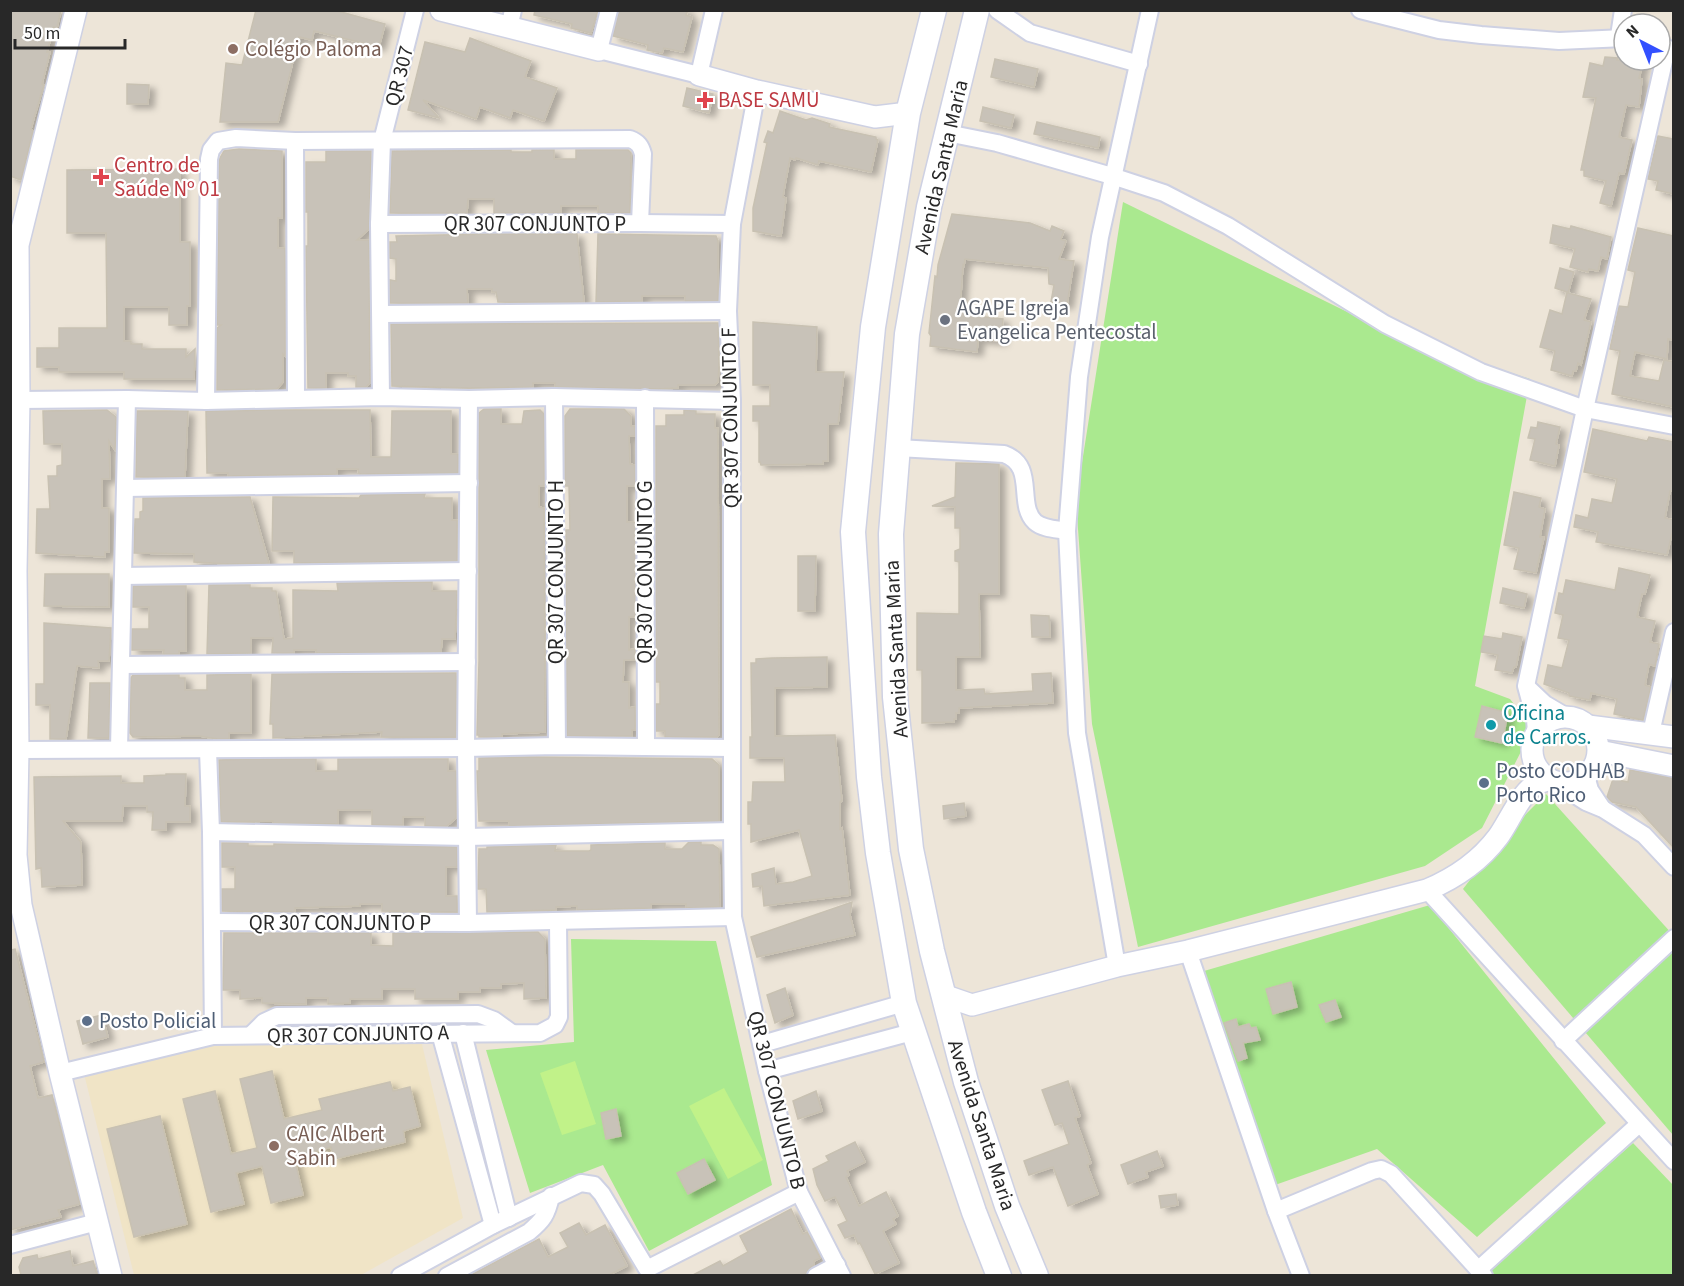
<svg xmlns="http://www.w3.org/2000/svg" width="1684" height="1286" viewBox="0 0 1684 1286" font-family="'Source Sans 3',sans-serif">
<defs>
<filter id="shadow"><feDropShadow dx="6" dy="4" stdDeviation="3" flood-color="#0004"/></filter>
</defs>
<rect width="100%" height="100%" fill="#ede5d8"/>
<!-- education -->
<polygon fill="#f0e4c6" points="421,1040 463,1218 361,1275 134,1275 84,1074 209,1043"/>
<!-- green -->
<g fill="#aae98f">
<polygon points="1123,202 1384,330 1530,379 1475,686 1510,699 1533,728 1482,828 1425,866 1138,947 1092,724 1076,501"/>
<polygon points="1546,794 1673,935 1673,1135 1463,889 1502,838"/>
<polygon points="1430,905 1606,1123 1477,1237 1377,1149 1275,1185 1204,971"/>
<polygon points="571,939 716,941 772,1185 649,1251 603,1165 530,1193 486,1050 574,1042"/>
<polygon points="1633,1143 1673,1185 1673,1275 1495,1276 1490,1269"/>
</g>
<!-- pitch -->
<g fill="#c1f289">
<polygon points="575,1061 596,1124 562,1135 540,1073"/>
<polygon points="724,1088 763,1160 728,1179 689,1106"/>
</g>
<!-- building -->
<g fill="#c8c2b8" stroke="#c8c1b2" stroke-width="1.5" filter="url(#shadow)">
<polygon points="10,10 61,10 57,28 54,27 47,52 50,52 42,84 44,85 34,118 31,129 33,131 21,180 10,176"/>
<polygon points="256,10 334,10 385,24 379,47 314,31 312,40 299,37 278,122 220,122 226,63 242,65"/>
<polygon points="535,10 598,10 591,33 571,28 572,24 534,15"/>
<polygon points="619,10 688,10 686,15 692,17 683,52 664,48 662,53 647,50 648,45 613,36"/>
<polygon points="470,38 531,61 525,77 557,88 544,121 513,110 510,118 480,107 476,119 423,100 439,118 408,110 425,42 465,52"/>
<polygon points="1605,57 1618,58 1617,60 1644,60 1639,78 1642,79 1639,107 1626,105 1619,137 1632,140 1624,174 1619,173 1611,206 1600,203 1606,181 1584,176 1584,170 1581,170 1596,98 1583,97 1590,63 1603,66"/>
<polygon points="995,59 1038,69 1034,87 991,77"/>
<polygon points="127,84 149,85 148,104 127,104"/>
<polygon points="687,88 713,94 709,113 683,106"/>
<polygon points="983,107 1014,115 1011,128 980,121"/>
<polygon points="780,111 806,120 812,118 830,124 829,127 876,137 876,139 878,140 871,172 819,161 818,165 796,158 795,160 790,158 784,190 783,197 786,198 781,236 753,231 753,208 767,143 764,142 768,131 773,133"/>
<polygon points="1037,122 1100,137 1098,148 1034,134"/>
<polygon points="1658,136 1674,139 1674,194 1656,190 1658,181 1648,179"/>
<polygon points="239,149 282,151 282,218 278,218 278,248 285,248 285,356 283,354 283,382 277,389 217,390 217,328 221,325 217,325 219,160 224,151"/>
<polygon points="511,150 511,152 532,152 532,150 554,150 554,159 576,159 576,150 628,150 631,153 630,213 598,213 598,206 561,206 561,213 494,213 494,199 468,199 467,213 390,213 392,151"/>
<polygon points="326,151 371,151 369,229 357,240 369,240 370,383 366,387 356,387 356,376 348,376 348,373 326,373 326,388 308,388 306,246 308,246 308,212 306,212 306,162 326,162"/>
<polygon points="180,169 180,242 190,242 190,306 187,306 187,325 169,325 169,307 124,307 124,341 131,341 131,344 142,344 142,349 186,349 186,357 195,349 194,379 124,379 124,372 59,372 59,367 37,367 37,348 59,348 59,328 107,328 106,233 67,233 67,170"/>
<polygon points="952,214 1030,223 1050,231 1052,226 1064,231 1061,239 1066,241 1059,259 1074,261 1067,305 1051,302 1054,285 1049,284 1048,268 965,259 964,266 963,265 960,309 976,311 976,316 1003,319 1001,341 978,339 977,352 930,346 931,336 929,333 935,276 937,277 938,265"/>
<polygon points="1553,225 1570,229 1571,226 1611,237 1607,259 1601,257 1598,271 1589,269 1588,272 1570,267 1575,249 1550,243"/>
<polygon points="1638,228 1674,236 1674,340 1668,339 1667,359 1635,352 1630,376 1659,381 1664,360 1674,362 1674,407 1612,394 1620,351 1610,349 1619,306 1628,307 1635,272 1628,270"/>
<polygon points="489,234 577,234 584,302 498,302 496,292 492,292 492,289 467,289 468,303 390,303 390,280 396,281 396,259 390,258 390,242 397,242 396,236"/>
<polygon points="598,234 716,236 718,241 718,301 685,301 685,296 642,296 642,301 596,302"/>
<polygon points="1560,268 1574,272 1568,293 1591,299 1584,320 1591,322 1581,365 1578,363 1576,371 1573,371 1572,376 1551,370 1555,351 1540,347 1550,310 1562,314 1567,292 1555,288"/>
<polygon points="753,322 817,327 816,372 844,372 838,424 828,424 828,461 823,461 823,464 761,465 760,462 759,462 759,421 753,421 753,406 770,406 770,385 753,385"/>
<polygon points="718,323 719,366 718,382 715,385 678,385 678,388 658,389 555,387 555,383 533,383 533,387 469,388 392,386 391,324"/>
<polygon points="484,409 501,409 501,424 522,424 524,411 540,410 544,414 544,486 539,486 539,507 544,508 545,732 502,734 502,737 479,737 479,735 477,735 479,661 479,413"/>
<polygon points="570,409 624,409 631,416 631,426 635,426 635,436 629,436 630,464 635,465 635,486 627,486 627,522 635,522 635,617 629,617 629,650 635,649 635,660 624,660 623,682 629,682 629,708 635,707 635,730 632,730 632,736 567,736 566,530 570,530 569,486 565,486 565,416"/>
<polygon points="107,410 116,417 115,450 109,441 110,479 102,479 102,508 109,508 109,552 105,552 105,557 36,553 37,509 50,509 48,476 57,476 57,466 62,465 62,444 44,444 43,411"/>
<polygon points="270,410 370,410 371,457 391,457 392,411 451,411 451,454 458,454 458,473 359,474 358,469 337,469 337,474 228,476 228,473 207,473 206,411"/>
<polygon points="684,410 696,411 696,414 715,414 715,428 718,428 719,728 719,735 717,737 665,737 665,731 656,731 656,704 660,704 660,682 656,682 656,426 666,426 666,415 684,415"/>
<polygon points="137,411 188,411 185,477 136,477"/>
<polygon points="1538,422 1560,427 1556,444 1559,445 1555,466 1530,460 1535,439 1528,438 1531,427 1537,428"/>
<polygon points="1593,429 1647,441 1649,437 1674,442 1674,491 1670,491 1665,518 1674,520 1674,525 1667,555 1596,542 1598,532 1574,527 1576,515 1588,518 1592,499 1612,503 1617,479 1584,472"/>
<polygon points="956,463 999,464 999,594 979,594 980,657 956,657 956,690 984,689 985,694 1033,691 1032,674 1051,673 1053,703 959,708 959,713 956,713 956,719 954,719 954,722 922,723 922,670 917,670 917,613 959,614 959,562 955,561 955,551 960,549 960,528 955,528 955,507 932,506 955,497"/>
<polygon points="1514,492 1541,498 1539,507 1545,509 1540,537 1544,537 1536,573 1514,569 1519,548 1504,545"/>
<polygon points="425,494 424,498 452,498 452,520 457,520 457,561 294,563 294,551 272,551 273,497 359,498 361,495"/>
<polygon points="250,497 269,563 230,564 194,562 194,554 134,553 135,519 140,519 140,512 143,511 143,498"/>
<polygon points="798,556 816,556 815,611 798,611"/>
<polygon points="1619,568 1650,575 1645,594 1642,594 1637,617 1655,621 1650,642 1659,644 1655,666 1649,664 1645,685 1651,687 1643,720 1614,714 1617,699 1591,693 1590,700 1569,696 1569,693 1544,684 1548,665 1562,668 1569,640 1558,638 1563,615 1555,613 1559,593 1563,594 1566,580 1615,590"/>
<polygon points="45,574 109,574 109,607 44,606"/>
<polygon points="432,582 432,591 457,591 455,639 442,639 441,652 316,653 316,650 294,650 294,653 272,653 273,638 251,638 251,653 207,654 209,585 250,585 250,588 272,588 272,591 276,591 284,639 293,638 293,590 338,591 337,583"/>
<polygon points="133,586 186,586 186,651 179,651 179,654 163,654 164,650 132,650 132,629 149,629 149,607 133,607"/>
<polygon points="1503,588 1527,594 1524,608 1500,603"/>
<polygon points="1031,615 1049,616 1050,637 1032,637"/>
<polygon points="44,623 111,628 109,661 98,661 99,668 77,666 66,739 50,739 50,705 36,705 36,684 44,684"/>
<polygon points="1503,633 1522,637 1516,667 1514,667 1512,673 1495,670 1498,655 1481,652 1484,636 1502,639"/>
<polygon points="827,657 827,687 775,688 775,736 835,735 842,801 840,802 840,829 842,828 850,895 764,906 762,886 753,887 752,874 774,868 776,884 793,882 812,876 799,830 751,842 751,824 748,824 748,802 752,802 753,782 785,782 784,758 750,758 750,737 752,737 751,663 756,663 756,659 772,658"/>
<polygon points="456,673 456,737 381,737 382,732 273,738 273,724 270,724 272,674"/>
<polygon points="251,674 251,733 229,733 229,739 217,739 200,736 133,737 130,733 131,678 133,675 179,675 179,678 185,678 185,690 207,690 207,675"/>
<polygon points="90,683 110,683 109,738 88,738"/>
<polygon points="1482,706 1508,713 1502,743 1475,737"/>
<polygon points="530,757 712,759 719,765 719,821 509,826 509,821 479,821 477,771 479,771 479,758"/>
<polygon points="250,759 316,759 316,771 338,771 338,759 448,759 448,771 456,771 456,818 447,826 425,826 425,817 403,817 403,825 372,825 372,810 338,810 338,824 273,823 273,821 221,822 219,760"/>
<polygon points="1630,770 1674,778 1674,848 1636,807 1612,802 1607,797 1613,779 1628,782"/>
<polygon points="166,774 186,774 185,806 190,806 190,822 166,822 166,830 152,830 153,812 147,812 147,806 123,806 122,821 63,821 81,842 82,885 42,887 41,868 36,869 34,777 121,776 121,783 144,783 144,776 166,775"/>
<polygon points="964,803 966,816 944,819 943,806"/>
<polygon points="689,842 701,842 701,845 713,845 719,849 720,907 686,908 686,904 651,904 651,908 577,910 577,906 556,907 556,910 487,912 486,889 478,889 479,849 487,849 487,847 556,845 555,851 589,851 591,850 591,845 665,843 665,849 682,849"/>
<polygon points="222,843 248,843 248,846 274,846 274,844 457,847 457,867 446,867 446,896 457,896 457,912 382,911 382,904 360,904 360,906 295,908 295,912 222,911 222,889 235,889 235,867 222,867"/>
<polygon points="852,902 850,915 855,935 757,957 751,937"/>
<polygon points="538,932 545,939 546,998 524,999 524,983 501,984 501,988 480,988 480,992 458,992 458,999 415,999 415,989 382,989 382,999 350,999 350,1003 328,1004 328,998 306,998 306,1004 262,1003 262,998 240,999 240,990 223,990 224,933 371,933 371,945 393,946 393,933"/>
<polygon points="15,949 44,1062 30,1066 38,1098 52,1095 80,1204 58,1210 61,1217 10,1230 10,950"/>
<polygon points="1291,982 1297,1007 1273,1014 1266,989"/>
<polygon points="785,988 793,1015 775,1023 767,995"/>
<polygon points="1335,1000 1341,1017 1326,1022 1319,1005"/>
<polygon points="102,1015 108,1037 83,1044 77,1021"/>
<polygon points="1236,1019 1238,1027 1249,1024 1251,1028 1256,1027 1260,1040 1243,1043 1247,1058 1238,1061 1224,1023"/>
<polygon points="272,1071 284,1119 322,1110 319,1099 390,1082 393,1091 410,1087 420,1126 403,1131 405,1142 334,1159 331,1147 294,1157 303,1195 271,1203 262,1166 236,1173 244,1204 211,1212 183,1099 215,1091 231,1154 257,1148 240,1079"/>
<polygon points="1068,1081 1080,1116 1075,1118 1091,1163 1087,1165 1098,1194 1068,1206 1053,1167 1029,1175 1024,1161 1069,1144 1062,1123 1055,1125 1042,1090"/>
<polygon points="816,1091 822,1111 798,1119 793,1101"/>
<polygon points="616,1109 621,1136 606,1139 601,1113"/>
<polygon points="160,1116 187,1224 134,1237 107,1129"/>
<polygon points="855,1142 865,1162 847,1171 849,1175 846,1177 859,1206 886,1192 898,1216 893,1219 896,1224 883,1231 899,1263 875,1274 860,1243 858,1244 854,1235 845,1238 838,1225 847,1221 835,1197 825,1201 817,1185 813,1169 829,1161 826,1156"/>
<polygon points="1157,1151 1163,1166 1146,1172 1148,1177 1128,1184 1121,1165"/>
<polygon points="704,1159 715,1180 688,1194 677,1173"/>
<polygon points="1176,1194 1178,1205 1161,1208 1159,1196"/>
<polygon points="791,1209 803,1234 807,1232 820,1258 814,1261 814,1265 808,1270 806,1275 693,1275 720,1261 723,1266 748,1252 740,1236"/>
<polygon points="579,1223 586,1235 605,1225 627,1266 609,1275 471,1275 539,1239 548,1257 568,1247 560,1233"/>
<polygon points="70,1251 73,1266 93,1261 97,1275 21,1275 19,1267 23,1258 37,1255 38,1259"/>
</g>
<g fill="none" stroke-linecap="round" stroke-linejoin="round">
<defs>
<g id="minor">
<polyline points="609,10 599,50 699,75 714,10"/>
<polyline points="997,10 1030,33 1139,64"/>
<polyline points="1360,10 1439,30 1481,35 1559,41 1624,38"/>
<polyline points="509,28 513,10"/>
<polyline points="1619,36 1623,10"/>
<polyline points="757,91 732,224 728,311 732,401 732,831 733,917 767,1071 799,1192 842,1276"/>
<polyline points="947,133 997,143 1112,176 1164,193 1228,226 1385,324 1481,372 1585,409 1674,426"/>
<polyline points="295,141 296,397"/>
<polyline points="640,223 732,224"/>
<polyline points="381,314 728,311"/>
<polyline points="381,397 379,224 382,141 415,10"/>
<polyline points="554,397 557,746"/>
<polyline points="645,398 646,747"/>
<polyline points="19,400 127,399 206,401 381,397 469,399 554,397 732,401"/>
<path d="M206 401 209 159 211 150 218 141 236 138 295 141 630 139C638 142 641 146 643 154L640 223 379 224"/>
<path d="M898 448 1004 454C1037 466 1016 504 1035 522 1043 529 1057 529 1067 531"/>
<polyline points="125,488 469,483"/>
<polyline points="123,576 468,571"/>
<polyline points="121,665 467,662"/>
<polyline points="1527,687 1545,704 1567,717"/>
<polyline points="1536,733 1535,719 1526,686 1585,409 1667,48"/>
<polyline points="1651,733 1674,632"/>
<polyline points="119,749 127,399"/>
<polyline points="18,750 466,748 557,746 732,748"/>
<polyline points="208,750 211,832 213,1036"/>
<polyline points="1586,776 1590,790 1602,808"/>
<polyline points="1555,782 1586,802 1603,809 1644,835 1674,867"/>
<polyline points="211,832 467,837 732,831"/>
<polyline points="1427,890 1674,1161"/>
<polyline points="212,922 468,923 733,917"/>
<polyline points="468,923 466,748 469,399"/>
<polyline points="1188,951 1276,1211 1301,1276"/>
<polyline points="1117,966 1077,733 1067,531 1079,377 1100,237 1150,10"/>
<polyline points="440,1033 493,1225"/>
<polyline points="463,1033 509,1218"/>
<polyline points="251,1035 264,1022 277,1016 478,1014 494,1020 512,1033"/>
<polyline points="1563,1041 1674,938"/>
<polyline points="762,1044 904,1003"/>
<polyline points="767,1071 912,1032"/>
<polyline points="60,1073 213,1036 540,1033 555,1025 559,1017 558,922"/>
<polyline points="1276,1211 1372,1171 1381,1169 1391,1174 1484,1276"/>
<polyline points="10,1245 97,1222"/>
<polyline points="1479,1269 1639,1124"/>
<polyline points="400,1276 493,1225 581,1183 594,1185 602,1194 647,1269 799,1192"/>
<path d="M447 1276 529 1232C543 1220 547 1215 551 1196"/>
<polyline points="816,1276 837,1265"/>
</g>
<g id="tertiary">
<polyline points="76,10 18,245 19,400 16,571 18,750 16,855 21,905 60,1073 111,1276"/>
<polyline points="441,10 599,50"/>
<polyline points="699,75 757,91 875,117 908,113"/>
<circle cx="1565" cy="750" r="33"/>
<polyline points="1588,726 1674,737"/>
<polyline points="1599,751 1674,766"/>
<path d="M943 995 972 1005 1117 966 1188 951 1427 890C1453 879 1480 861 1498 837 1509 822 1520 794 1536 784 1540 782 1545 781 1549 779"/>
</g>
<g id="secondary">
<polyline points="934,10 908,113 873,327 853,532 869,777 878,853 904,1003 974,1212 999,1276"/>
<polyline points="977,10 929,207 907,334 891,534 895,697 911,849 932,951 966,1082 1007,1206 1036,1276"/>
</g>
</defs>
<!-- minor casing -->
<use href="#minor" stroke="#ced1e3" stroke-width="20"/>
<!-- tertiary casing -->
<use href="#tertiary" stroke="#ced1e3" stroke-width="24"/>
<!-- secondary casing -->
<use href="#secondary" stroke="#ced1e3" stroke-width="27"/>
<!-- minor -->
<use href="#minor" stroke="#fff" stroke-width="16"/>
<!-- tertiary -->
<use href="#tertiary" stroke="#fff" stroke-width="21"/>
<!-- secondary -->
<use href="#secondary" stroke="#fff" stroke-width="24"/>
</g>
<!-- markers -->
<g fill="#8d6e63" stroke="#fff" stroke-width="2">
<circle cx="233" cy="49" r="6"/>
<circle cx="274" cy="1146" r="6"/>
</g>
<g fill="#e0444e" stroke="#fff" stroke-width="2">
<path d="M702 91h6v6h6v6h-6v6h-6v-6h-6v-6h6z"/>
<path d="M98 168h6v6h6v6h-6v6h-6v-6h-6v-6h6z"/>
</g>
<circle fill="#6b7280" stroke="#fff" stroke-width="2" cx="945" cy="320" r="6"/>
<circle fill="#0f9aa8" stroke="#fff" stroke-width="2" cx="1491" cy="725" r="6"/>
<g fill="#5c6f8a" stroke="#fff" stroke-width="2">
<circle cx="1484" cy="783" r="6"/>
<circle cx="87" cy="1021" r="6"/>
</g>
<g text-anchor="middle" stroke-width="4.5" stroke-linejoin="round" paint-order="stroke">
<!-- education labels -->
<g font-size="21" fill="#785e54" stroke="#fff" text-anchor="start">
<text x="245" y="56">Colégio Paloma</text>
<text x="286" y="1141">CAIC Albert<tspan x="286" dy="24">Sabin</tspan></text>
</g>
<!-- street labels -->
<g font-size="21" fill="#282828" stroke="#fff">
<text transform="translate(399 76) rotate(-76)" y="7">QR 307</text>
<text transform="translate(941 167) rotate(-77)" y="7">Avenida Santa Maria</text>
<text x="535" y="231">QR 307 CONJUNTO P</text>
<text transform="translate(730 418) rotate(-91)" y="7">QR 307 CONJUNTO F</text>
<text transform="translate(556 572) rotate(-90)" y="7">QR 307 CONJUNTO H</text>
<text transform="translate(645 572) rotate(-90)" y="7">QR 307 CONJUNTO G</text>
<text transform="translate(896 649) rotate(-93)" y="7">Avenida Santa Maria</text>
<text x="340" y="930">QR 307 CONJUNTO P</text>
<text transform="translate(358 1034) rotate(-1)" y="7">QR 307 CONJUNTO A</text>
<text transform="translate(777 1100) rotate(76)" y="7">QR 307 CONJUNTO B</text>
<text transform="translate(982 1125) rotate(72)" y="7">Avenida Santa Maria</text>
</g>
<!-- health labels -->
<g font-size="21" fill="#be3a42" stroke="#fff" text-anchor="start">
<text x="718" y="107">BASE SAMU</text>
<text x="114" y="172">Centro de<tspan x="114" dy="24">Saúde Nº 01</tspan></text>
</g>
<!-- worship labels -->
<g font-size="21" fill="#5b616d" stroke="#fff" text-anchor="start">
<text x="957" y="315">AGAPE Igreja<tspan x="957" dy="24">Evangelica Pentecostal</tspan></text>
</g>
<!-- culture labels -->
<g font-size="21" fill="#0d838f" stroke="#fff" text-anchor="start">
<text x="1503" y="720">Oficina<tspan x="1503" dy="24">de Carros.</tspan></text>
</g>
<!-- service labels -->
<g font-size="21" fill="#4e5e75" stroke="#fff" text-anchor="start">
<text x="1496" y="778">Posto CODHAB<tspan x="1496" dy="24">Porto Rico</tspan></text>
<text x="99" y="1028">Posto Policial</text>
</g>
</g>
<!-- border -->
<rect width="1684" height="1286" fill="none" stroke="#282828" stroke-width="24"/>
<!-- north arrow -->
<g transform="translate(1642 42) rotate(318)"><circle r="28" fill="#ffffff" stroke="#a9a9a9" stroke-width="1.5"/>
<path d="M0-4.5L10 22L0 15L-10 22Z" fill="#3350ff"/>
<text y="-9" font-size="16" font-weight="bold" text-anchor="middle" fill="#282828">N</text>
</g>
<!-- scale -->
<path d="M15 39v9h110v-9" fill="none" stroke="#282828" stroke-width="3"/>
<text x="24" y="39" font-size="18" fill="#282828" stroke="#ffffff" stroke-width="4.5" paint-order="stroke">50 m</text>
</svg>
